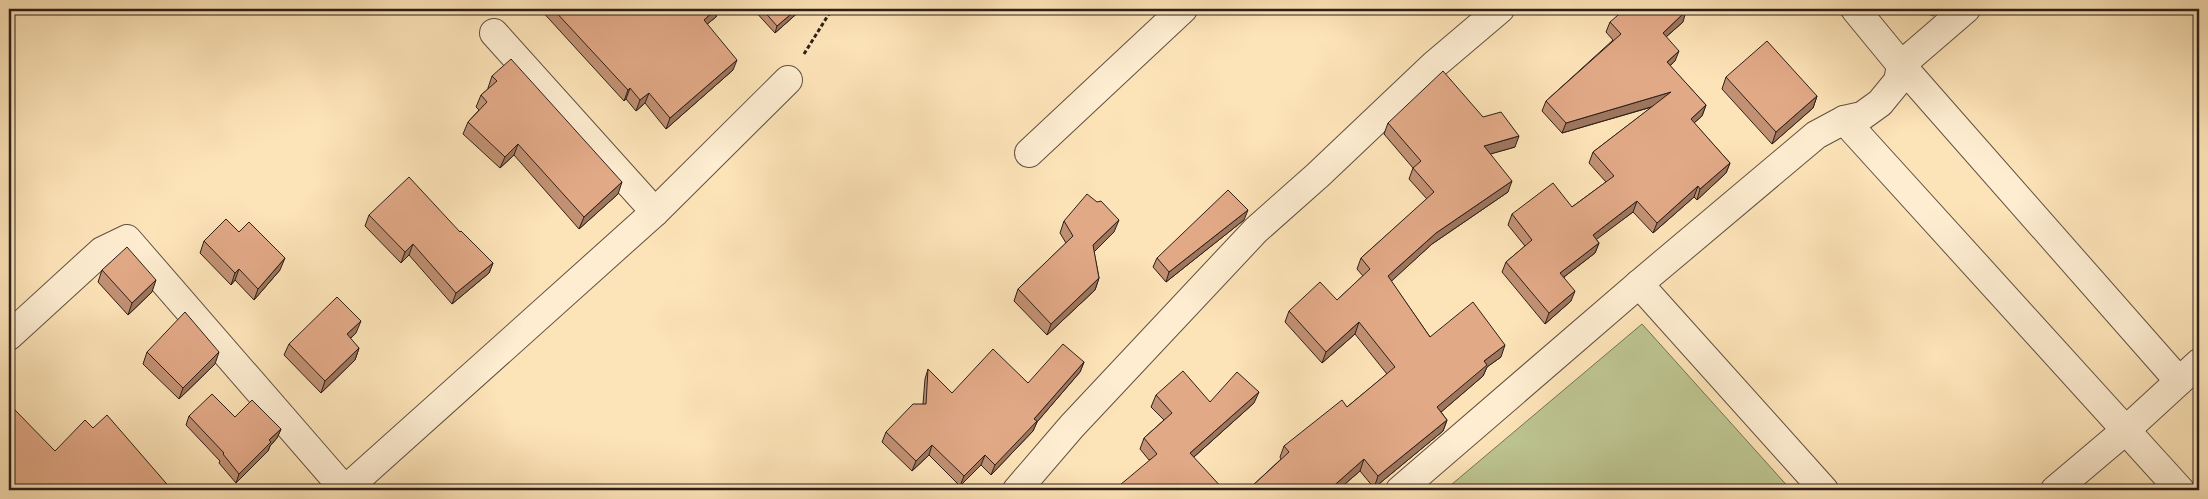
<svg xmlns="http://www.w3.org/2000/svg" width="2208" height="499" viewBox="0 0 2208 499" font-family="'EB Garamond',serif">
<rect width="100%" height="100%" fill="#fde4b8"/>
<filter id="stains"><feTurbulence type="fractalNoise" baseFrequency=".004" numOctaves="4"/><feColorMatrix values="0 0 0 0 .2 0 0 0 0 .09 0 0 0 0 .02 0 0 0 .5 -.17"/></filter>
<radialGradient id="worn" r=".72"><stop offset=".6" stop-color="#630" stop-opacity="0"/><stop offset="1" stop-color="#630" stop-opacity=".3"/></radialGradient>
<!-- green -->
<g fill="#bdc590" stroke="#757254">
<polygon points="1923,9 1945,9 1933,16 1928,14"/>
<polygon points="1642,324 1791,490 1445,490"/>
</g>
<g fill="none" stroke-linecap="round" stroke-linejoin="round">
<defs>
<g id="minor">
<polyline points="1855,9 1901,65 2179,381"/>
<polyline points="494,33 655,212"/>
<polyline points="1901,65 1966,9"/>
<polyline points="1844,120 2180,490"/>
<polyline points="1029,153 1183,9"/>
<polyline points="1639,284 1824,490"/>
<polyline points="9,336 102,251 127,239 345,490"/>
<polyline points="345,490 655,212 788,80"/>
<polyline points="1017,490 1072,426 1256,230 1318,175 1434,65 1500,9"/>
<polyline points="1400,490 1639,284 1816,135 1844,120 1862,116 1880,103 1898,81 1901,65"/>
<polyline points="2055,490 2126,430 2199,363"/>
</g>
</defs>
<!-- minor casing -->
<use href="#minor" stroke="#615041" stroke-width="30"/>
<!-- path -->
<polyline stroke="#2d1f19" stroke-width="3" stroke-dasharray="4 2.5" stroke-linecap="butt" points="804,54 832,9"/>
<!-- minor -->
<use href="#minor" stroke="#feedd1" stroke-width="28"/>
</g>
<!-- wall -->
<g fill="#c29174" stroke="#2d1f19">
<polygon points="540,9 719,9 716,17 707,24 733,70 666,129 645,103 636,111 626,99 624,101"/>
<polygon points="753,9 802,9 775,33"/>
<polygon points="1610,22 1683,22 1666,37 1675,61 1670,66 1706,105 1702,116 1694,123 1730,163 1726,173 1697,200 1694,197 1653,233 1633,212 1596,239 1599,243 1595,253 1564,277 1571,301 1545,324 1502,272 1506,262 1525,246 1508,225 1512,214 1572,207 1606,182 1589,163 1593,152 1652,107 1562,133 1542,111 1546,101 1613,40 1606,32"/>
<polygon points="492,76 618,194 579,229 514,155 500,168 463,134 468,122 479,110 476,107 481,95 488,89 488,88"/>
<polygon points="1726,77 1817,96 1813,108 1772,144 1722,89"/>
<polygon points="1483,117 1515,147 1490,154 1508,192 1432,244 1391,281 1430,337 1501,357 1487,367 1483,376 1441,412 1447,420 1443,431 1374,488 1360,471 1338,490 1240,490 1250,488 1281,459 1280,457 1284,446 1347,407 1387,374 1355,334 1322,363 1285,322 1289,311 1337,300 1363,276 1357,269 1361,258 1427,199 1409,179 1413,168 1384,134 1388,123"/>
<polygon points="369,215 460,232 493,263 489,273 452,304 409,255 401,263 365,226"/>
<polygon points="1244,220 1166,282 1153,267 1157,258"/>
<polygon points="1064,221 1114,232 1094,252 1099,278 1095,290 1047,335 1014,301 1018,289 1066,243 1060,233"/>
<polygon points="239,232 280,270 254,300 235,280 231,285 200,253 204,241"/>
<polygon points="102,270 152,292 128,315 98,282"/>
<polygon points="356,333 350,339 359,348 355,360 321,393 284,355 289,344"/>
<polygon points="147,352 215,364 179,399 143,364"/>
<polygon points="1084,362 1080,372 1037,422 1033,431 991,475 981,465 960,486 929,455 912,471 882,442 886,432 923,404 925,379 928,369 952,393 1028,383"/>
<polygon points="1156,395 1210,402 1254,403 1194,457 1149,460 1140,449 1144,438 1164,420 1151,407"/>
<polygon points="189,416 235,417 281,429 277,438 270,446 268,451 236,483 219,463 220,461 186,425"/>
</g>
<!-- shaded-wall -->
<g fill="#9e765e" stroke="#2d1f19">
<polygon points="716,9 719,9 716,17 700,30 704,20"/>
<polygon points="797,9 802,9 775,33 777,26"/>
<polygon points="1686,11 1683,22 1659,43 1663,33"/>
<polygon points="1679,51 1675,61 1663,72 1667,62"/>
<polygon points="737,60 733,70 666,129 670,118"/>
<polygon points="630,88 626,99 624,101 628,90"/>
<polygon points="1671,92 1668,102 1562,133 1566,123"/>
<polygon points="649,93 645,103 636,111 640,100"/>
<polygon points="1817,96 1813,108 1772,144 1776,132"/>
<polygon points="1706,105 1702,116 1687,129 1691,119"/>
<polygon points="1519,136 1515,147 1480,157 1484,146"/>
<polygon points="518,144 514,155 500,168 505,157"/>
<polygon points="1730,163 1726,173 1697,200 1700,189"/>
<polygon points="1512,181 1508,192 1432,244 1384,288 1388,276 1436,233"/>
<polygon points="622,182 618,194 579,229 584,217"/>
<polygon points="1698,186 1694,197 1653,233 1657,223"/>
<polygon points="1637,201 1633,212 1589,245 1593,235"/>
<polygon points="1248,210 1244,220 1166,282 1169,272"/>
<polygon points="1119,220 1114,232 1089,257 1093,245"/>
<polygon points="1599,243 1595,253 1556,283 1560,273"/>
<polygon points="413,244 409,255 401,263 405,252"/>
<polygon points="285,258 280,270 254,300 258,289"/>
<polygon points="493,263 489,273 452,304 456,293"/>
<polygon points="239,269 235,280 231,285 235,273"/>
<polygon points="1099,278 1095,290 1047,335 1051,324"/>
<polygon points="156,280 152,292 128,315 132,303"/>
<polygon points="1575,291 1571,301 1545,324 1549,313"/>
<polygon points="361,321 356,333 342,346 347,334"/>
<polygon points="1359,322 1355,334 1322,363 1326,352"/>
<polygon points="1505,345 1501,357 1487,367 1483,376 1433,419 1437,407 1484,361"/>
<polygon points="359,348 355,360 321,393 325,381"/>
<polygon points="219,352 215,364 179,399 183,388"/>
<polygon points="1084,362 1080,372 1037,422 1033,431 991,475 995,465 1034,419"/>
<polygon points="1259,392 1254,403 1186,464 1190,453"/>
<polygon points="1447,420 1443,431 1374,488 1378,476"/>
<polygon points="281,429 277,438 270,446 268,451 236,483 239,474 269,440"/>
<polygon points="932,445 929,455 912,471 916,461"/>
<polygon points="985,455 981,465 960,486 964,476"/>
<polygon points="1364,459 1360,471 1338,490 1329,490"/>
</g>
<!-- building -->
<g fill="#e2a987" stroke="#2d1f19">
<polygon points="553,9 716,9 704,20 737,60 670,118 649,93 640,100 630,88 628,90"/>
<polygon points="762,9 797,9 777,26"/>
<polygon points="1625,9 1644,9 1647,12 1650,9 1684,9 1686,11 1663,33 1679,51 1667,62 1706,105 1691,119 1730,163 1700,189 1698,186 1657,223 1637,201 1593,235 1599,243 1560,273 1575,291 1549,313 1506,262 1532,240 1512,214 1553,183 1572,207 1614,176 1593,152 1671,92 1566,123 1546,101 1621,34 1610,22"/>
<polygon points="1767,41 1817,96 1776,132 1726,77"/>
<polygon points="511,59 622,182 584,217 518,144 505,157 468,122 487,102 481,95 497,81 492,76"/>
<polygon points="1443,71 1483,117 1501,112 1519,136 1484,146 1512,181 1436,233 1388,276 1430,337 1473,302 1505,345 1484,361 1487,365 1437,407 1447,420 1378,476 1364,459 1329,490 1240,490 1250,488 1289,452 1284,446 1342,400 1347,407 1395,367 1359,322 1326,352 1289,311 1320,282 1337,300 1370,269 1361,258 1434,192 1413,168 1421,161 1388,123"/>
<polygon points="409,177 460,232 461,231 493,263 456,293 413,244 405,252 369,215"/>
<polygon points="1228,190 1248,210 1169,272 1157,258"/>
<polygon points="1087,194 1097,202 1101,201 1119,220 1093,245 1099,278 1051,324 1018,289 1073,236 1064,221"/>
<polygon points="226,219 239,232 249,222 285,258 258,289 239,269 235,273 204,241"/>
<polygon points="127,247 156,280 132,303 102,270"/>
<polygon points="337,297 361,321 347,334 359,348 325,381 289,344"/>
<polygon points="185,312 219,352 183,388 147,352"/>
<polygon points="1063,344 1084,362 1034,419 1037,421 995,465 985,455 964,476 932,445 916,461 886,432 913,404 926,404 928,369 952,393 993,349 1028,383"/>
<polygon points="1183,371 1210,402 1237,372 1259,392 1190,453 1224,490 1114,490 1157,454 1144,438 1172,413 1156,395"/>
<polygon points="212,394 235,417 252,400 281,429 269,440 271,442 239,474 223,454 224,453 189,416"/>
<polygon points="14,409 55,451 85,420 93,428 107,415 172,490 9,490 9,414"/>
</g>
<!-- margin -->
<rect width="2208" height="499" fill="none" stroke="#fde4b8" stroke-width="30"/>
<rect x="10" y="10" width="2188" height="479" fill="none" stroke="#2d1f19" stroke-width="2.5"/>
<rect x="15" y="15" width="2178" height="469" fill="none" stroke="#2d1f19"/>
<rect width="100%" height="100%" filter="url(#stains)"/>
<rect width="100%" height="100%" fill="url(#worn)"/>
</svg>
